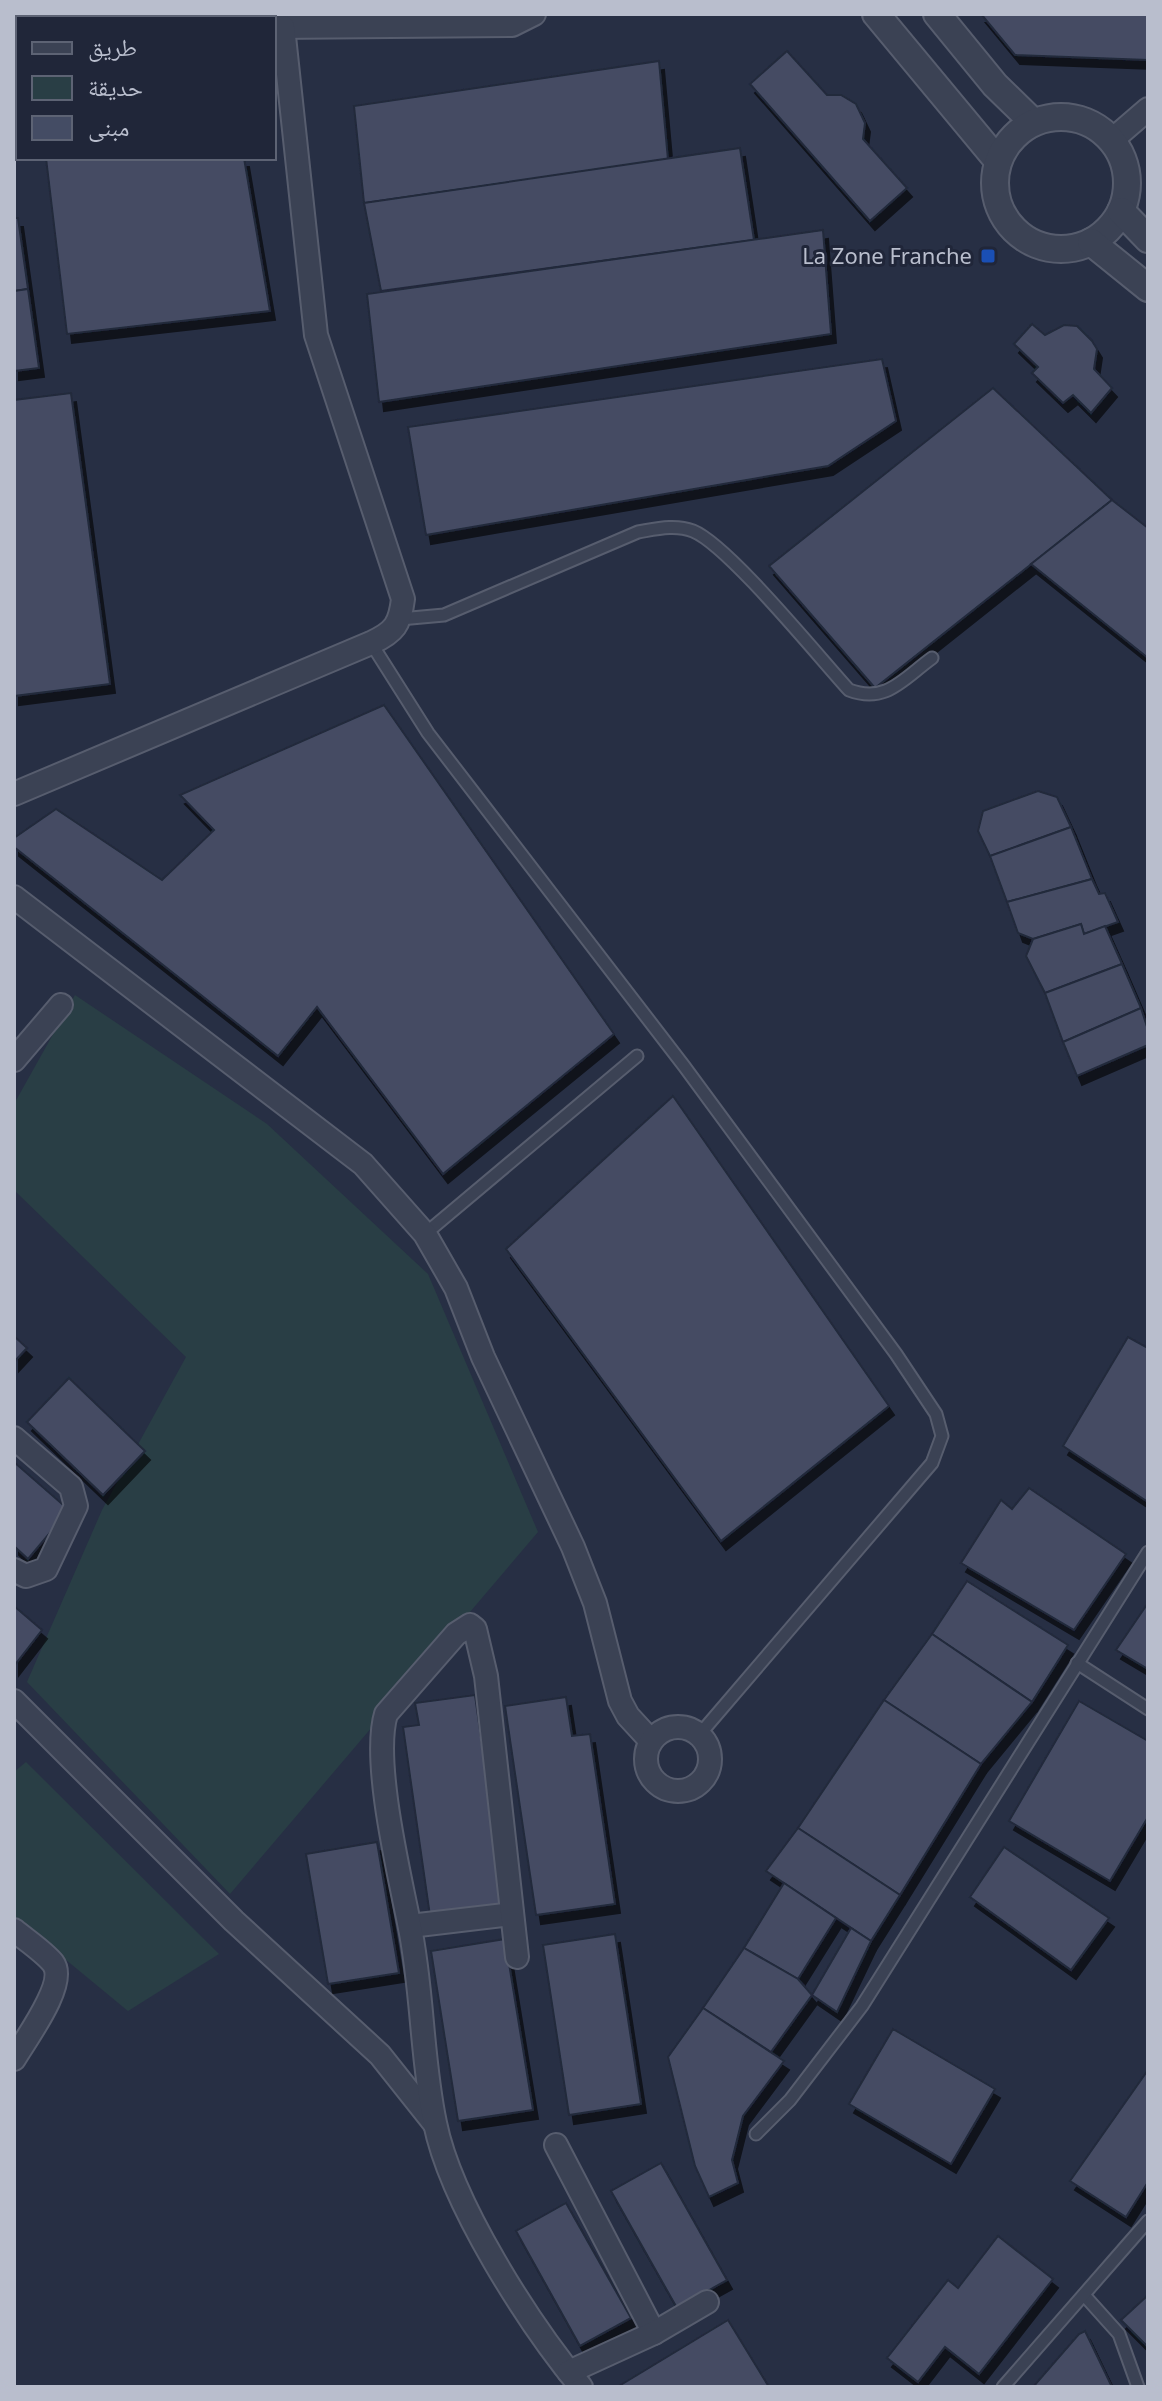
<svg xmlns="http://www.w3.org/2000/svg" width="1162" height="2401" viewBox="0 0 1162 2401" font-family="'Noto Sans','Noto Naskh Arabic',sans-serif">
<defs>
<filter id="shadow"><feDropShadow dx="5" dy="9" stdDeviation="0" flood-color="#0009"/></filter>
</defs>
<rect width="100%" height="100%" fill="#272f44"/>
<!-- green -->
<g fill="#293e45">
<polygon points="75,995 267,1124 428,1274 538,1532 230,1894 27,1682 102,1510 186,1357 14,1190 14,1104"/>
<polygon points="26,1762 219,1954 128,2011 14,1917 14,1772"/>
</g>
<!-- building -->
<g fill="#444c64" stroke="#22293b" stroke-width="2" filter="url(#shadow)">
<polygon points="981,14 1148,14 1148,60 1015,55"/>
<polygon points="787,51 827,95 841,95 856,104 865,123 863,139 907,188 870,221 750,84"/>
<polygon points="659,61 668,160 364,203 354,106"/>
<polygon points="740,148 754,240 381,291 364,203"/>
<polygon points="46,158 244,158 270,311 67,334"/>
<polygon points="14,218 18,218 28,289 14,291"/>
<polygon points="823,230 831,334 379,402 367,294"/>
<polygon points="28,289 39,368 14,371 14,291"/>
<polygon points="1032,324 1045,335 1064,325 1077,326 1092,341 1097,349 1094,369 1112,388 1091,413 1073,395 1063,403 1032,373 1038,367 1014,344"/>
<polygon points="882,359 896,421 828,466 426,535 408,427"/>
<polygon points="993,388 1112,500 875,688 769,566"/>
<polygon points="71,393 110,684 14,696 14,400"/>
<polygon points="1112,500 1148,528 1148,658 1031,564"/>
<polygon points="384,705 614,1034 443,1174 317,1007 278,1056 14,847 14,838 56,809 162,880 214,830 180,795"/>
<polygon points="1038,791 1057,797 1071,827 990,856 978,831 983,811"/>
<polygon points="1071,827 1092,879 1007,902 990,856"/>
<polygon points="1092,879 1099,894 1105,893 1118,922 1084,934 1081,924 1033,939 1018,933 1007,902"/>
<polygon points="1081,924 1084,934 1105,926 1122,964 1045,993 1026,956 1033,939"/>
<polygon points="1122,964 1141,1008 1063,1042 1045,993"/>
<polygon points="1141,1008 1148,1030 1148,1045 1077,1076 1063,1042"/>
<polygon points="673,1096 889,1406 721,1541 506,1249"/>
<polygon points="14,1336 27,1348 14,1362"/>
<polygon points="1128,1337 1148,1348 1148,1502 1063,1446"/>
<polygon points="69,1378 145,1451 103,1495 27,1422"/>
<polygon points="14,1462 69,1510 28,1559 14,1546"/>
<polygon points="1029,1488 1126,1554 1074,1630 961,1563 1001,1500 1012,1509"/>
<polygon points="967,1581 1068,1645 1032,1702 932,1634"/>
<polygon points="1148,1603 1148,1669 1116,1650"/>
<polygon points="14,1606 42,1630 14,1666"/>
<polygon points="932,1634 1032,1702 981,1764 884,1700"/>
<polygon points="475,1695 505,1906 430,1916 403,1727 419,1725 415,1703"/>
<polygon points="566,1697 572,1736 590,1734 615,1904 536,1915 505,1706"/>
<polygon points="884,1700 981,1764 900,1895 798,1828"/>
<polygon points="1079,1701 1148,1741 1148,1817 1110,1881 1009,1821"/>
<polygon points="798,1828 900,1895 871,1941 766,1871"/>
<polygon points="377,1842 399,1973 328,1984 306,1854"/>
<polygon points="1004,1847 1109,1918 1071,1970 970,1897"/>
<polygon points="784,1883 836,1918 798,1979 744,1948"/>
<polygon points="851,1928 871,1941 837,2012 812,1995"/>
<polygon points="615,1934 641,2104 569,2115 543,1945"/>
<polygon points="505,1939 533,2110 458,2121 431,1951"/>
<polygon points="744,1948 798,1979 812,1995 771,2052 703,2008"/>
<polygon points="703,2008 784,2061 743,2116 732,2160 738,2183 709,2197 695,2166 668,2057"/>
<polygon points="893,2029 995,2089 951,2164 849,2104"/>
<polygon points="1148,2070 1148,2182 1126,2217 1070,2181"/>
<polygon points="661,2163 727,2280 677,2308 611,2191"/>
<polygon points="566,2203 631,2318 580,2346 516,2231"/>
<polygon points="998,2236 1053,2279 979,2374 945,2347 918,2382 887,2358 948,2280 958,2288"/>
<polygon points="1146,2297 1148,2298 1148,2347 1121,2320"/>
<polygon points="728,2320 769,2387 619,2387 619,2386"/>
<polygon points="1085,2331 1112,2387 1033,2387 1079,2334"/>
</g>
<g fill="none" stroke-linecap="round" stroke-linejoin="round">
<defs>
<g id="service">
<path d="M400 619 444 615 638 532C656 529 675 524 693 531 728 545 818 656 849 690 886 704 903 679 932 658"/>
<polyline points="371,643 428,733 684,1066 896,1354 936,1414 942,1436 932,1463 700,1734"/>
<polyline points="425,1234 637,1056"/>
<polyline points="1077,1663 1148,1709"/>
<polyline points="756,2134 790,2100 862,2006 1148,1552"/>
<polyline points="1084,2295 1119,2334 1138,2387"/>
<polyline points="1003,2387 1148,2221"/>
</g>
<g id="minor">
<polyline points="57,14 125,18"/>
<polyline points="274,27 512,25 534,14"/>
<polyline points="1112,140 1148,109"/>
<path d="M14 794 371 643C395 632 400 624 403 599L316 335 283 27"/>
<polyline points="14,897 363,1164 425,1234 456,1288 483,1357 573,1547 595,1603 620,1701 628,1716 651,1741"/>
<polyline points="14,1060 61,1005"/>
<polyline points="14,1438 71,1487 76,1506 46,1569 26,1576 14,1570"/>
<polyline points="14,1701 234,1921 380,2055 434,2123"/>
<circle cx="678" cy="1759" r="32"/>
<polyline points="410,1926 512,1914"/>
<path d="M14 1930C26 1940 43 1951 53 1963 68 1983 25 2040 14 2059"/>
<path d="M517 1957 486 1676 475 1629 470 1625 456 1634 386 1714C372 1760 399 1873 409 1923 423 1989 421 2057 435 2123 451 2203 529 2324 581 2387"/>
<polyline points="556,2145 654,2333"/>
<polyline points="569,2372 654,2333 707,2302"/>
</g>
<g id="tertiary">
<polyline points="876,14 998,161"/>
<polyline points="937,14 995,85 1033,122"/>
<circle cx="1061" cy="183" r="66"/>
<polyline points="1121,211 1148,239"/>
<polyline points="1091,242 1148,288"/>
</g>
</defs>
<!-- service casing -->
<use href="#service" stroke="#575d6e" stroke-width="15"/>
<!-- minor casing -->
<use href="#minor" stroke="#575d6e" stroke-width="26"/>
<!-- tertiary casing -->
<use href="#tertiary" stroke="#575d6e" stroke-width="30"/>
<!-- service -->
<use href="#service" stroke="#3b4254" stroke-width="11"/>
<!-- minor -->
<use href="#minor" stroke="#3b4254" stroke-width="22"/>
<!-- tertiary -->
<use href="#tertiary" stroke="#3b4254" stroke-width="26"/>
</g>
<!-- markers -->
<rect fill="#1a4fb4" stroke="#202639" stroke-width="3" x="980" y="248" width="16" height="16" rx="4"/>
<g text-anchor="middle" stroke-width="6" stroke-linejoin="round" paint-order="stroke">
<!-- poi labels -->
<g font-size="22" fill="#b9becd" stroke="#202639" text-anchor="end">
<text x="972" y="264">La Zone Franche</text>
</g>
</g>
<!-- border -->
<rect width="1162" height="2401" fill="none" stroke="#b9becd" stroke-width="32"/>
<!-- legend -->
<rect x="16" y="16" width="260" height="144" fill="#202639" stroke="#5d6374" stroke-width="2"/>
<rect x="32" y="42" width="40" height="12" fill="#3b4254" stroke="#5d6374" stroke-width="2"/>
<text x="88" y="56" font-size="24" fill="#b9becd">طريق</text>
<rect x="32" y="76" width="40" height="24" fill="#293e45" stroke="#5d6374" stroke-width="2"/>
<text x="88" y="96" font-size="24" fill="#b9becd">حديقة</text>
<rect x="32" y="116" width="40" height="24" fill="#444c64" stroke="#5d6374" stroke-width="2"/>
<text x="88" y="136" font-size="24" fill="#b9becd">مبنى</text>
</svg>
